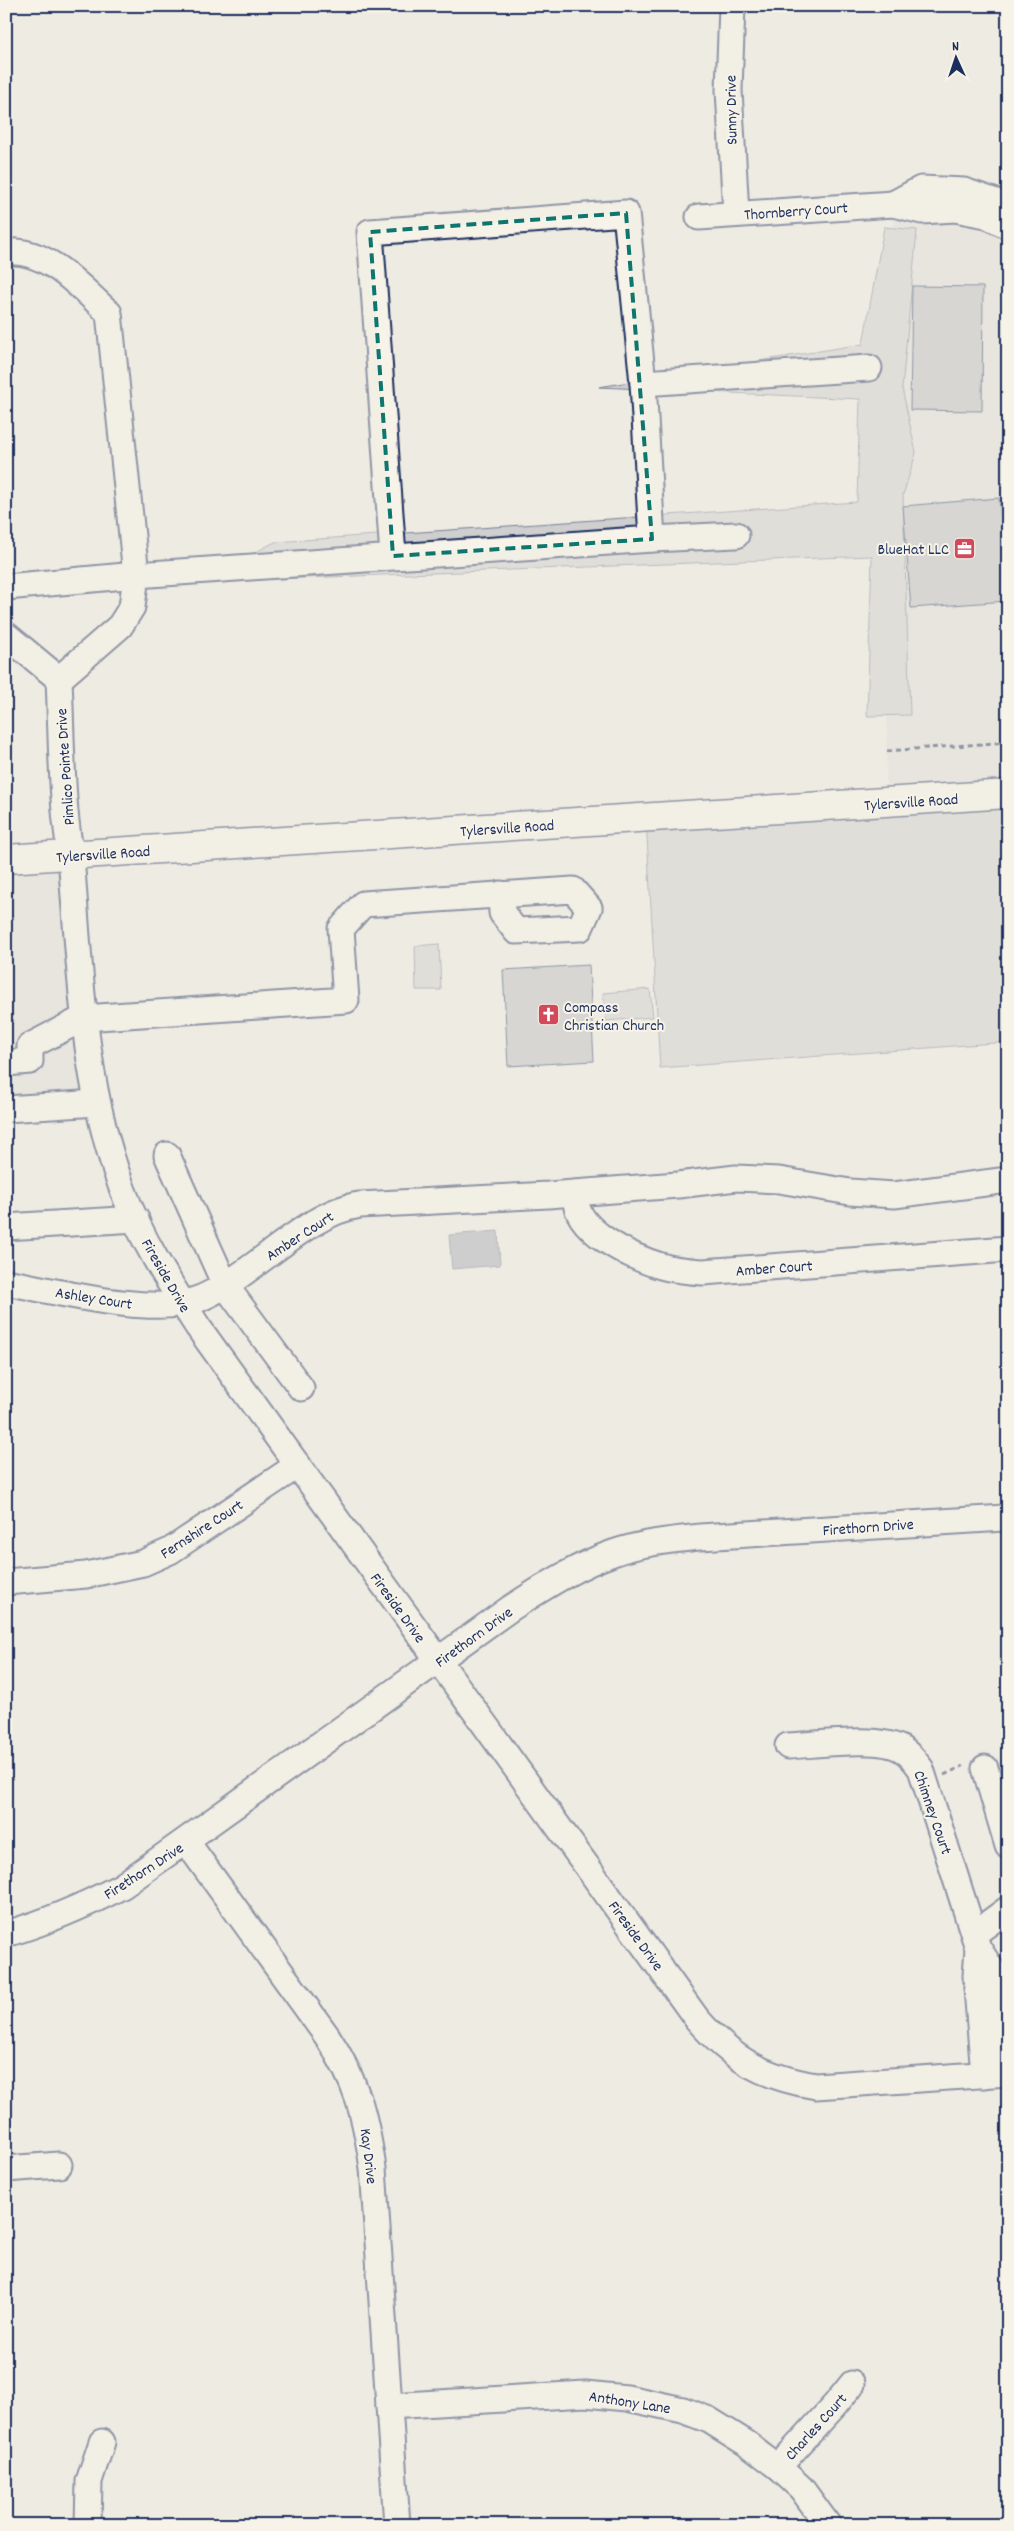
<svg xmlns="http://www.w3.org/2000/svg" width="1014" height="2531" viewBox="0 0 1014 2531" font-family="Dekko,sans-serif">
<rect width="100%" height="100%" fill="#eeebe2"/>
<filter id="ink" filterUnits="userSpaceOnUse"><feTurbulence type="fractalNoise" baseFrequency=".02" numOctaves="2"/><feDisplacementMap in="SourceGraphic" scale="10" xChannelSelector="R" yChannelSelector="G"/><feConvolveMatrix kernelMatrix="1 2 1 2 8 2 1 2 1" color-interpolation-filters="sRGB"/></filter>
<g filter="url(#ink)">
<!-- built -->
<g fill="#deddd8">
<polygon points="1008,197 1008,794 886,803 893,204"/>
<polygon points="71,855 97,1103 6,1109 6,859"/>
</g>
<!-- green -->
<g fill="#cfcfcf" stroke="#757f96">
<polygon points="884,227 917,230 902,388 916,453 903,495 910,715 867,716 872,556 278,579 240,560 275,542 857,502 860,399 599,387 863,344"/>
<polygon points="1008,794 1008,1042 660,1068 646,818"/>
<polygon points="439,944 441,990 416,990 415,946"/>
<polygon points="650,989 653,1017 606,1021 603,993"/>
</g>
<!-- water -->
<polygon fill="#a6abb5" stroke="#6e7992" points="498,1231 500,1265 452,1269 449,1235"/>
<!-- building -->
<g fill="#babdc2" stroke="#1b2f5e">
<polygon points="912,286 983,287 982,411 910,410"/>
<polygon points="999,498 1007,601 911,608 903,506"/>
<polygon points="589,965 594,1061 508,1066 503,970"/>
</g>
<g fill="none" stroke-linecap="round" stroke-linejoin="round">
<defs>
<g id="minor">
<polyline points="732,6 729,90 736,214"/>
<polyline points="893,204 921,189 964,191 1008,206"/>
<polyline points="699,217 893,204 922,211 955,209 986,215 1008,226"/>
<path d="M6 252C47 248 80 287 109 313L136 575 132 607 120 626 59 679"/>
<polyline points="643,383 869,368"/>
<polyline points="652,539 736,535"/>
<polyline points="6,587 136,575 652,539 643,383 626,213 370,232 393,556"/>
<path d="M6 635 59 679C61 723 61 768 65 811 67 835 72 859 73 883 81 986 85 1089 122 1188 140 1237 169 1283 198 1327L697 2019C732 2059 762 2077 816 2086L1008 2073"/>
<polyline points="6,1063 30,1061 30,1046 84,1018 346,1000 341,929 363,904 573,890 589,908 580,928 516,931 502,913 501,894"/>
<polyline points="6,1109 97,1103"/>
<polyline points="167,1155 225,1285 301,1388"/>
<path d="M576 1193C570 1229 633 1258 661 1266 674 1270 689 1271 703 1272L1008 1249"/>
<polyline points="6,1227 136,1219"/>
<path d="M6 1282C55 1291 157 1318 201 1298 253 1276 306 1212 360 1205L548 1195 678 1185 736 1178 779 1180 850 1192 894 1195 1008 1180"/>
<polyline points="6,1582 86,1575 143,1563 170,1551 298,1465"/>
<path d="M788 1746C816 1745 881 1735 903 1750 911 1755 916 1762 921 1769L978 1948 996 1976 1003 2073"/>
<polyline points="985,1768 1008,1846"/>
<path d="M186 1841 327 2036C357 2082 365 2114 373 2168L397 2525"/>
<path d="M6 1934C47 1922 84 1906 122 1886L511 1608C544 1587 576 1566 613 1553 641 1543 671 1540 700 1537L1004 1518"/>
<polyline points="974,1934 1008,1909"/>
<polyline points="978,1948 976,1976 984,2075"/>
<polyline points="6,2169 59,2165"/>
<polyline points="389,2406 585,2394 627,2398 683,2410 709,2420 746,2443 778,2467 801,2488 828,2525"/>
<polyline points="778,2467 835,2405 852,2384"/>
<polyline points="88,2525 89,2481 102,2442"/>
</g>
<polyline id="major" points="6,859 1008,794"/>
</defs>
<!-- minor casing -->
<use href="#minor" stroke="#1b2f5e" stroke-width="29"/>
<!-- major casing -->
<use href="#major" stroke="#1b2f5e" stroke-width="31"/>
<!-- path -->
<g stroke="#1b2f5e" stroke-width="3" stroke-dasharray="5 4" stroke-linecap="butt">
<polyline points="887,751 1008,742"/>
<polyline points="944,1775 963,1766"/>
</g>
<!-- minor -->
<use href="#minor" stroke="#f7f3e8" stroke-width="25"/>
<!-- major -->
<use href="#major" stroke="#f7f3e8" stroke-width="28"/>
</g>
</g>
<!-- marked area -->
<path d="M0 0H1014V2531H0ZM626 213 652 539 393 556 370 232Z" fill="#eeebe2" fill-opacity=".55" fill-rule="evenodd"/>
<path fill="none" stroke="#0f766e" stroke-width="4" stroke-dasharray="10 6" stroke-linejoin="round" d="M626 213 652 539 393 556 370 232Z"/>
<!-- icons -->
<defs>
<symbol id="office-square" viewBox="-11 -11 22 22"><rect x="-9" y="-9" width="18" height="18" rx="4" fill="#d1495b" stroke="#f7f3e8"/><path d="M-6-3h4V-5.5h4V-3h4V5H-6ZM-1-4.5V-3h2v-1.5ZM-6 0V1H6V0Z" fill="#fff"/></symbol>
<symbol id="church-square" viewBox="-11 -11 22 22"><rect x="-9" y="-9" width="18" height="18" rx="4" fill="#d1495b" stroke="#f7f3e8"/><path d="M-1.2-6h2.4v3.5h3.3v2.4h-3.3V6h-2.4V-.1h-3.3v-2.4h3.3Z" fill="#fff"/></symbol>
</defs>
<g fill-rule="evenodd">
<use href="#office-square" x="952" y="536" width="25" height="25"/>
<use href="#church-square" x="536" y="1002" width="25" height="25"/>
</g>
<g text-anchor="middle" stroke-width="4" stroke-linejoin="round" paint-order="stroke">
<!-- street labels -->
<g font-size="16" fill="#1b2f5e" stroke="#f7f3e8">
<text transform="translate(730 110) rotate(-91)" y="6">Sunny Drive</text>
<text transform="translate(796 210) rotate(-4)" y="6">Thornberry Court</text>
<text transform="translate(64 767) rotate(-94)" y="6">Pimlico Pointe Drive</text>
<text transform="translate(911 801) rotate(-4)" y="6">Tylersville Road</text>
<text transform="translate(507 827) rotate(-4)" y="6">Tylersville Road</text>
<text transform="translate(103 853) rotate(-4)" y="6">Tylersville Road</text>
<text transform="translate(299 1235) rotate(-33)" y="6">Amber Court</text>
<text transform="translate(774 1267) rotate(-4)" y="6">Amber Court</text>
<text transform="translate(167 1275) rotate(60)" y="6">Fireside Drive</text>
<text transform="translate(94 1297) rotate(9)" y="6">Ashley Court</text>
<text transform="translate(868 1526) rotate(-4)" y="6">Firethorn Drive</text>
<text transform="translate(201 1528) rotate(-33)" y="6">Fernshire Court</text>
<text transform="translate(399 1607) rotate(54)" y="6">Fireside Drive</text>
<text transform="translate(473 1636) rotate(-36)" y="6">Firethorn Drive</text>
<text transform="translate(934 1812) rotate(71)" y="6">Chimney Court</text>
<text transform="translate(143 1870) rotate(-33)" y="6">Firethorn Drive</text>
<text transform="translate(637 1935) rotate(54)" y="6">Fireside Drive</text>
<text transform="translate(370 2156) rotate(83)" y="6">Kay Drive</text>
<text transform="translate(630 2401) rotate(9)" y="6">Anthony Lane</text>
<text transform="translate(815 2426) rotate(-48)" y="6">Charles Court</text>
</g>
<!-- poi labels -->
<g font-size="16" fill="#1b2f5e" stroke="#f7f3e8" text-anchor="end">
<text x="949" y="554">BlueHat LLC</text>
<text x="564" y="1012" text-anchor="start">Compass<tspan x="564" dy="18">Christian Church</tspan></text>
</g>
</g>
<!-- margin -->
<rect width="1014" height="2531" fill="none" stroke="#f7f3e8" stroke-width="25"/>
<rect x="12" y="12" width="989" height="2506" fill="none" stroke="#1b2f5e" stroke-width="2" filter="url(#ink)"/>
<!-- north arrow -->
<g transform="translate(956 58) rotate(357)" stroke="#f7f3e8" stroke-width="4" paint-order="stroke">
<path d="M0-4L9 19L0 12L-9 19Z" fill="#1b2f5e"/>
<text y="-8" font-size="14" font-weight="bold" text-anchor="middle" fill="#1b2f5e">N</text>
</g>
</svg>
